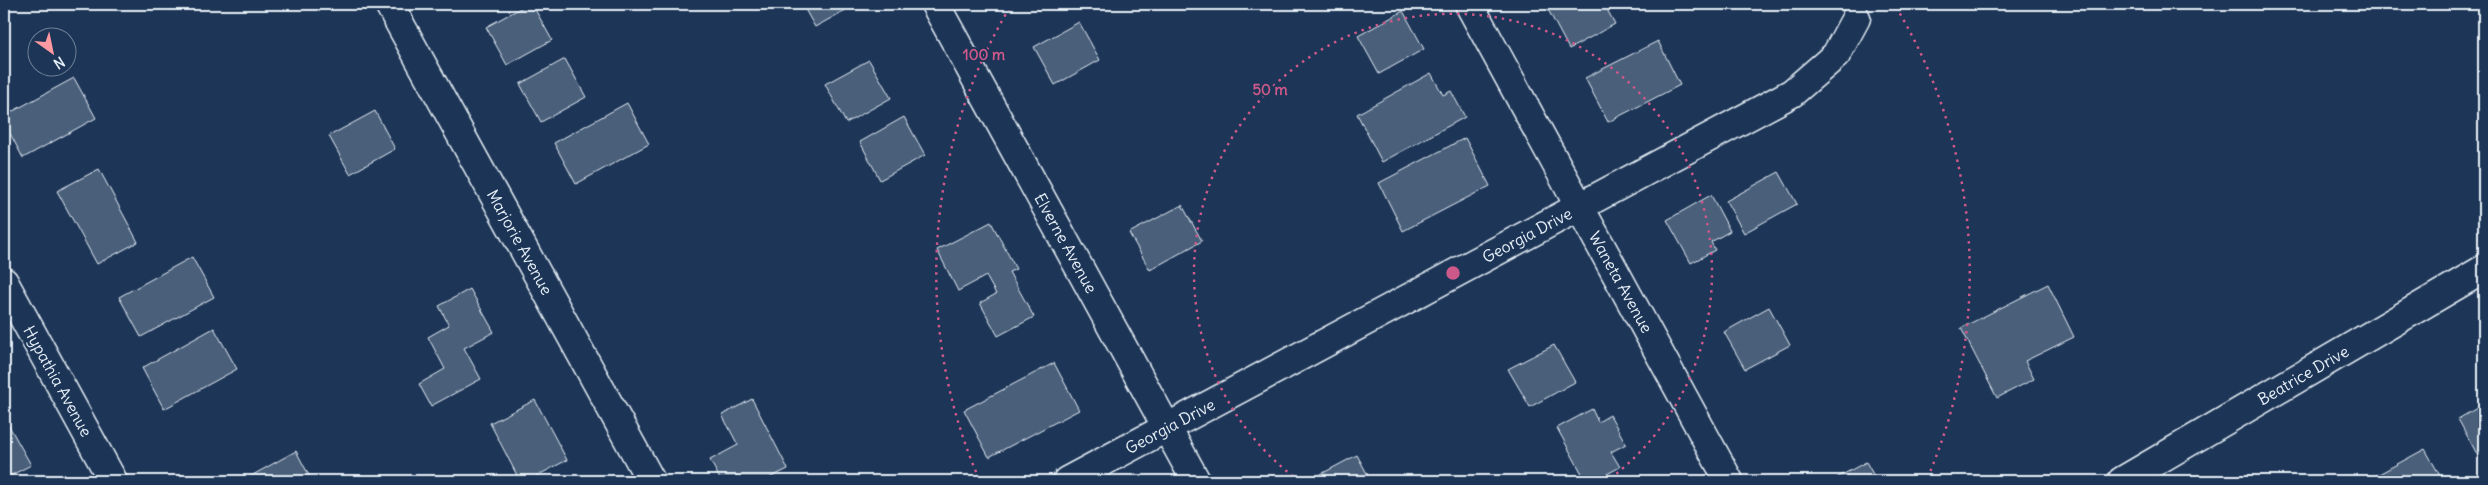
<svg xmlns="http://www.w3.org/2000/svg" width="2488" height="485" viewBox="0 0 2488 485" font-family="Delius,sans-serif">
<rect width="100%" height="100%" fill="#1d3557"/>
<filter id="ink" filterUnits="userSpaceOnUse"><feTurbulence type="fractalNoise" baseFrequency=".02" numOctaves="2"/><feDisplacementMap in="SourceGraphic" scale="10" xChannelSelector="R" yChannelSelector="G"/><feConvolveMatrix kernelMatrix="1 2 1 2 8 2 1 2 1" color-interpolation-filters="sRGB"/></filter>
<g filter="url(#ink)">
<!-- building -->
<g fill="#495e7a" stroke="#e8f1f8">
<polygon points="528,4 532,4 552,40 507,65 486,27"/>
<polygon points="802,4 851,4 853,6 815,27"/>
<polygon points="1545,4 1604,4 1615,24 1569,49"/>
<polygon points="1403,11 1424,49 1379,74 1358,36"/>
<polygon points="1079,22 1100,60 1055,85 1034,47"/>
<polygon points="1658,41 1680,85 1608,122 1585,78"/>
<polygon points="565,59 586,97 541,122 520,84"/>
<polygon points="869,60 891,98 846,123 825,84"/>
<polygon points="1431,73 1443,95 1451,91 1465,117 1382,162 1357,114"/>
<polygon points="74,78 96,118 23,158 4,122 4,116"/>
<polygon points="627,103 649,144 576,184 554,143"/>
<polygon points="375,111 395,149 350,174 329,136"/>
<polygon points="904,117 925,155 880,180 860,142"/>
<polygon points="1465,138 1490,186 1403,231 1379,183"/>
<polygon points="99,169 138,242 97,264 57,191"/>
<polygon points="1779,172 1797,204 1744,233 1726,201"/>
<polygon points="1711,195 1730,231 1711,242 1715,250 1691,263 1667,220"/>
<polygon points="1182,205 1202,241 1150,270 1129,233"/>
<polygon points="991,222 1016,269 1009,272 1034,317 998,336 980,303 996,294 986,276 958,291 937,250"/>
<polygon points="192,257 214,297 141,337 119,297"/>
<polygon points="2048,284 2074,337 2025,361 2034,379 1997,398 1961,328"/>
<polygon points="470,289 494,332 464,348 481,379 431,406 419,384 445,369 428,337 449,325 439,306"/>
<polygon points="1769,307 1790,345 1745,369 1724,332"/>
<polygon points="214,328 237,369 164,409 142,368"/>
<polygon points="1554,345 1575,382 1530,407 1508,369"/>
<polygon points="1054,363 1079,410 989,457 964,410"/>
<polygon points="752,399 788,469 763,481 721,481 710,460 738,445 722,415"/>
<polygon points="535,400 567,460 527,481 520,481 490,423"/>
<polygon points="2484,404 2484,464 2483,465 2458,419"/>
<polygon points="1592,409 1598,422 1610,415 1626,444 1611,452 1620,467 1594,481 1586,481 1557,428"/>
<polygon points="4,417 31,465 4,479"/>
<polygon points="2425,449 2443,481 2366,481"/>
<polygon points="296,451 312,481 242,481"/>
<polygon points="1357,455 1371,481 1308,481"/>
<polygon points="1866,462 1877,481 1831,481"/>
</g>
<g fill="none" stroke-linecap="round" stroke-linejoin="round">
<defs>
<g id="minor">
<polyline points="389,4 651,481"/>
<polyline points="935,4 1196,481"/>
<polyline points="1469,4 1729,481"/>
<polyline points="4,282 113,481"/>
<polyline points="1067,481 1792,93 1836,55 1856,18"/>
<polyline points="2122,481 2484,269"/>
</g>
</defs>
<!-- minor casing -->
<use href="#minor" stroke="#e8f1f8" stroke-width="31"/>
<!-- minor -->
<use href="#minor" stroke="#1d3557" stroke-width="28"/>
</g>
</g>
<!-- distance rings -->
<g fill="none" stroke="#cd598a" stroke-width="2.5" stroke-dasharray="2.5 5">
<path d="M1299 481A259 259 0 1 1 1607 481"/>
<path d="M979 479A517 517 0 0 1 1010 7M1896 7A517 517 0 0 1 1927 479"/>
</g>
<g text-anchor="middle" stroke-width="4" stroke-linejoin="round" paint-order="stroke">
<!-- street labels -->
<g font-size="16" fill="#e8f1f8" stroke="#1d3557">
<text transform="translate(1527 235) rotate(-28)" y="6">Georgia Drive</text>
<text transform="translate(520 242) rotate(61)" y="6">Marjorie Avenue</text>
<text transform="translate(1066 243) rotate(61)" y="6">Elverne Avenue</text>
<text transform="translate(1621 282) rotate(61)" y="6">Waneta Avenue</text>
<text transform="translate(2303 375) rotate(-30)" y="6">Beatrice Drive</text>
<text transform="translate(58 381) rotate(61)" y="6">Hypathia Avenue</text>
<text transform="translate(1170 426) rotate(-28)" y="6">Georgia Drive</text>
</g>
</g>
<circle cx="1453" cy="273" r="8" fill="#cd598a" stroke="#1d3557" stroke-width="2.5"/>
<g font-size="15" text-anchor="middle" font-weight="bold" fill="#cd598a" stroke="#1d3557" stroke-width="4" stroke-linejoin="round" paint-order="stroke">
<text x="984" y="60">100 m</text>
<text x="1270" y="95">50 m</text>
</g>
<!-- margin -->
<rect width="2488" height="485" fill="none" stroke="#1d3557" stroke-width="20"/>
<rect x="10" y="10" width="2468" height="465" fill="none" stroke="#e8f1f8" stroke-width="2" filter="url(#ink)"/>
<!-- north arrow -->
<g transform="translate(52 52) rotate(147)"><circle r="24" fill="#1d3557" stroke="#6e8097"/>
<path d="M0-4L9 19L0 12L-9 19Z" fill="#ff9aa2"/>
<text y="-8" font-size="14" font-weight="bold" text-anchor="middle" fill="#e8f1f8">N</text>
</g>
</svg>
